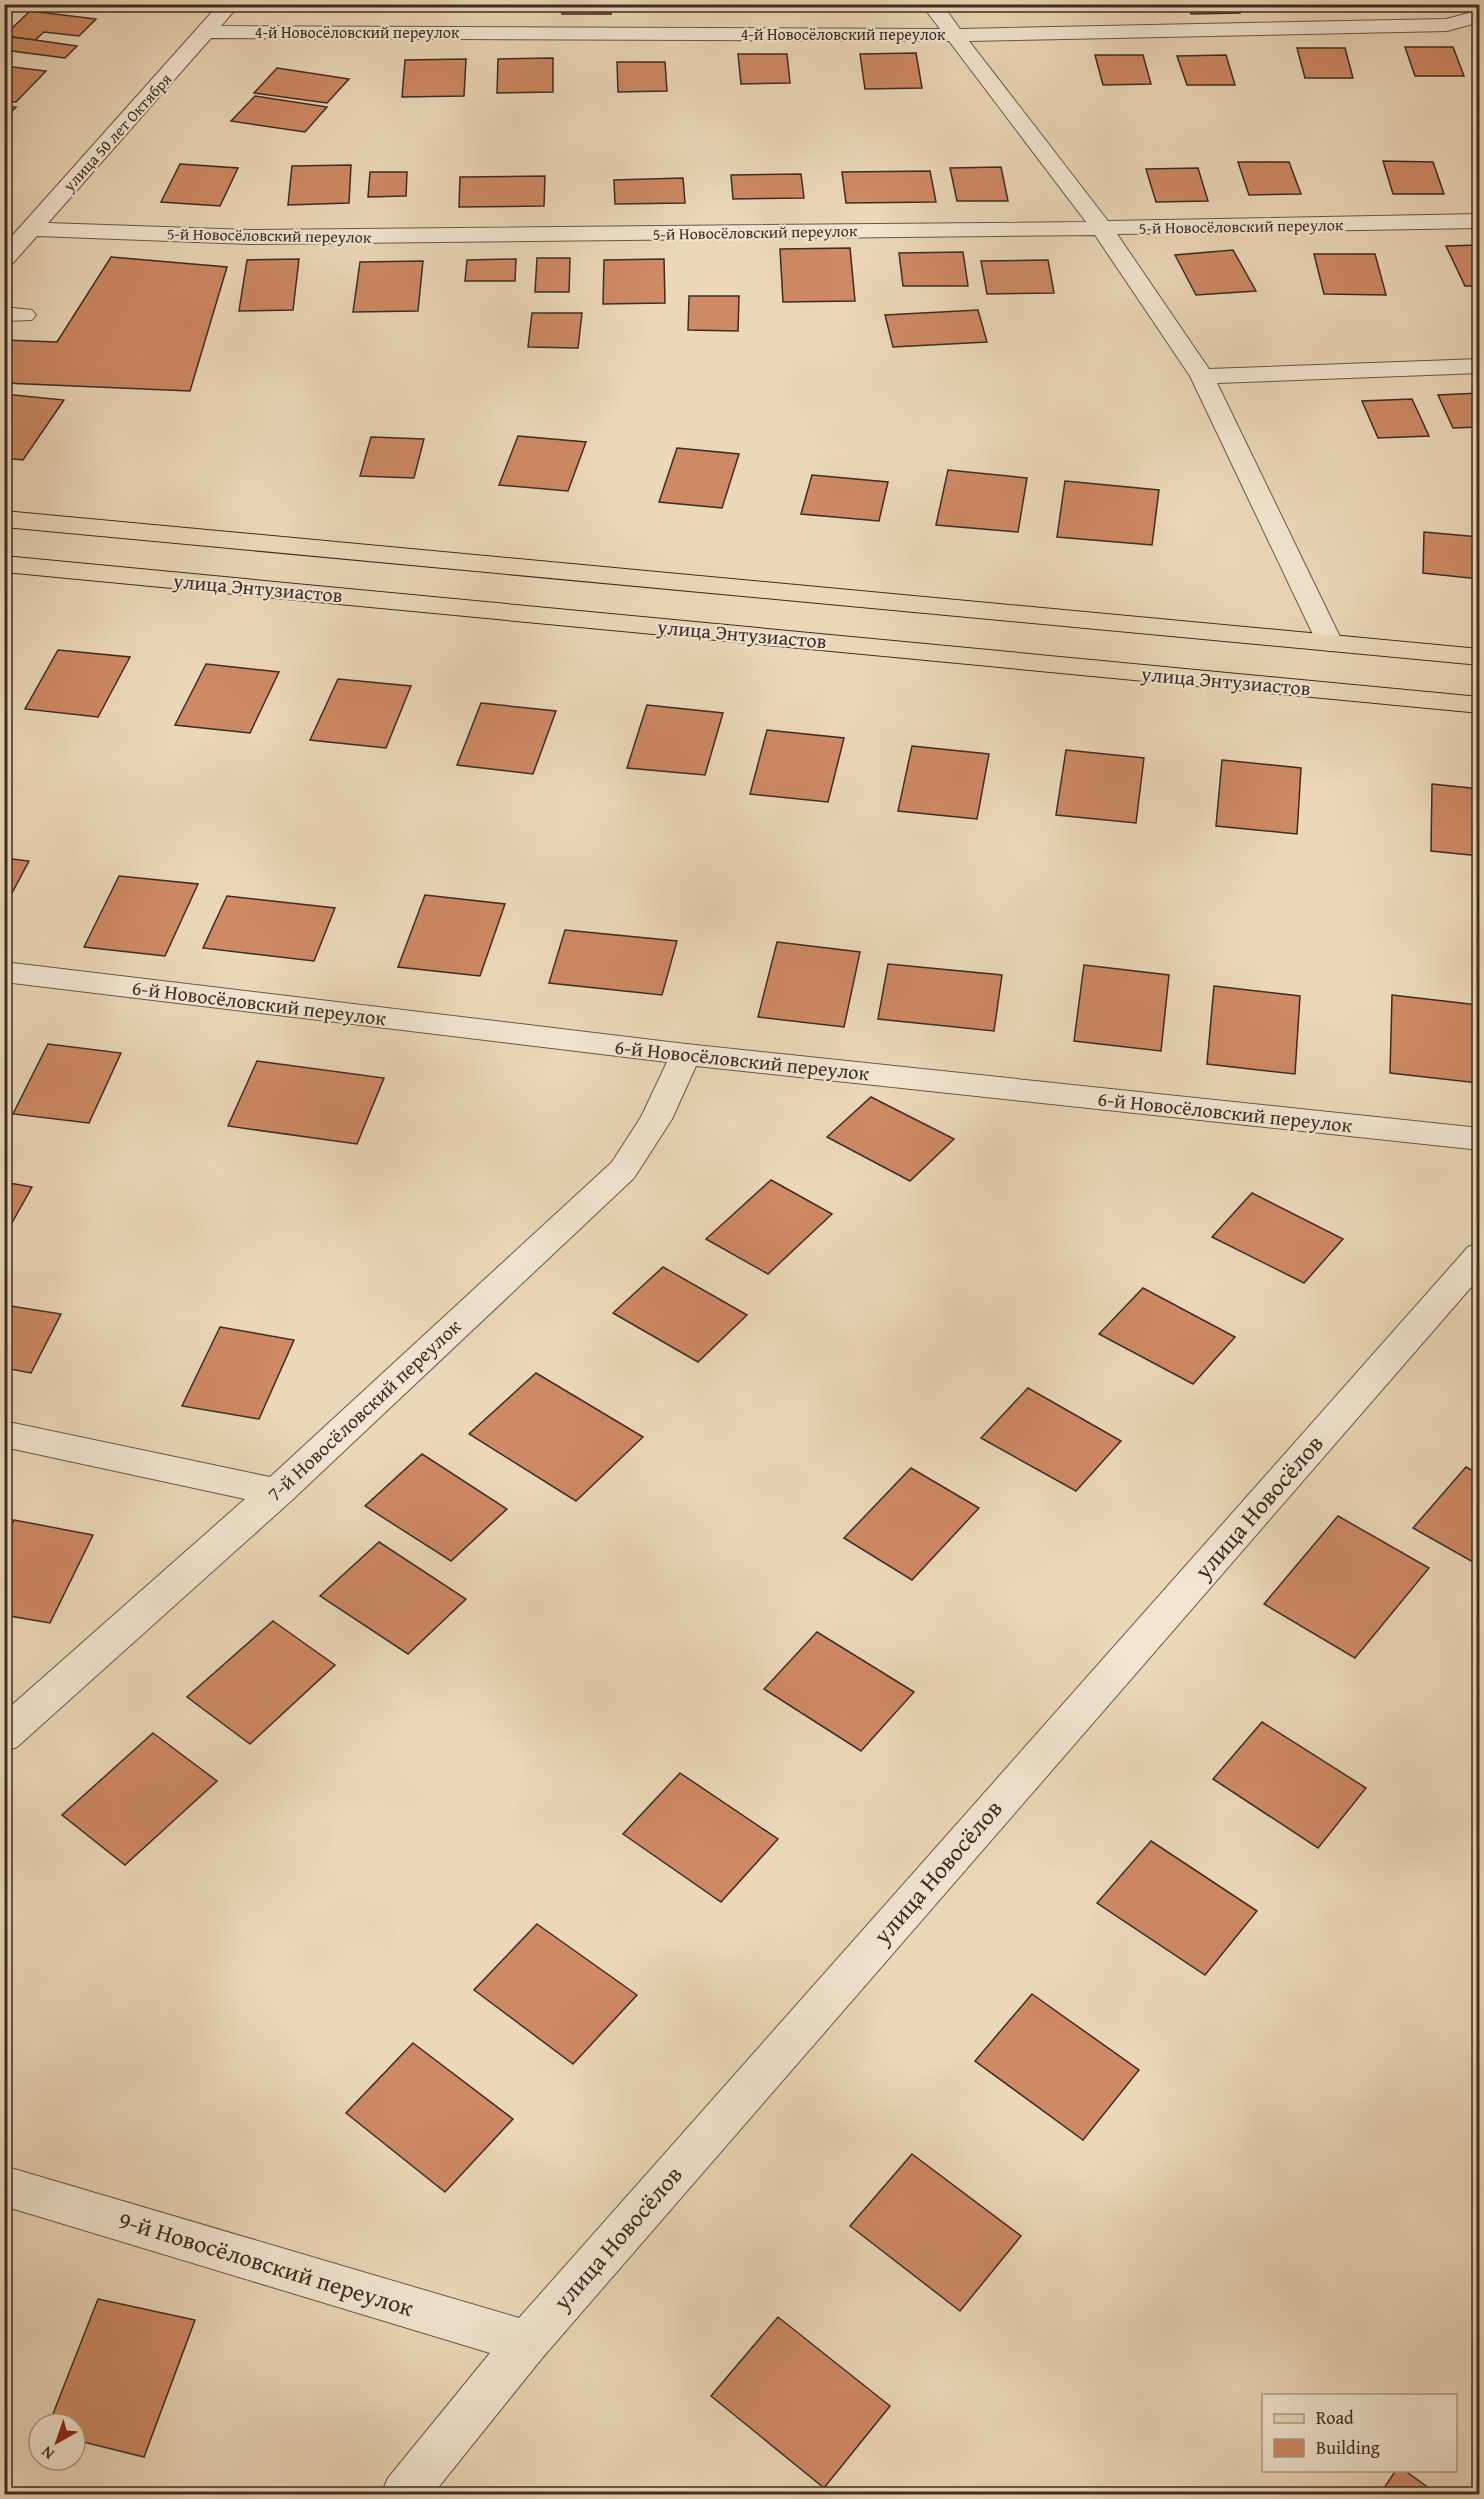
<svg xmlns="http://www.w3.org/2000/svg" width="1484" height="2499" viewBox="0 0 1484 2499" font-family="'Gentium Book Plus',serif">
<rect width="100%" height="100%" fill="#ebd8b8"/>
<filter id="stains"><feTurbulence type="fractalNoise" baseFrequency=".00333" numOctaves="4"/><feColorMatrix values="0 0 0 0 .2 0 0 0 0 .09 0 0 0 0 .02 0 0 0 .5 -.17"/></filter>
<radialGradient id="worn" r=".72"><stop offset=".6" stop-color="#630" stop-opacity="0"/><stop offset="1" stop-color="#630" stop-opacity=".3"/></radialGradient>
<!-- building -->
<g fill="#ce8965" stroke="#3d2c25" stroke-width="1.5">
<polygon points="339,4 377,4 372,11 337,7"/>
<polygon points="458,4 507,4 507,9 458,10"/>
<rect x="562" y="4" width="49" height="10"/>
<polygon points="694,4 743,4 744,9 694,10"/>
<polygon points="818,4 868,4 868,9 819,10"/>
<polygon points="1021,4 1070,4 1071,8 1022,9"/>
<polygon points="1118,4 1167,4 1169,9 1119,10"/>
<polygon points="1188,4 1237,4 1240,13 1191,14"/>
<polygon points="30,11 96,19 79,36 44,32 35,40 4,36"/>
<polygon points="4,36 35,40 77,46 65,58 4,50"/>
<polygon points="1405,47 1453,47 1464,76 1415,76"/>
<polygon points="1297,48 1345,48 1353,78 1305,78"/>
<polygon points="916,53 922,88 865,89 860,54"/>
<polygon points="738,54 787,54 790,83 741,84"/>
<polygon points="1095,55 1143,55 1151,84 1103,85"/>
<polygon points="1226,55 1235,85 1187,85 1177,56"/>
<polygon points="553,58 553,92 497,93 498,59"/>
<polygon points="466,59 464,96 402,97 405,60"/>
<polygon points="617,62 665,62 667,91 618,92"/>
<polygon points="4,66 46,71 16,102 4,101"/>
<polygon points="277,68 349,79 327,103 254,93"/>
<polygon points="255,96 327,107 305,132 231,121"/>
<polygon points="4,106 16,107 4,119"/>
<polygon points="1383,161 1433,162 1444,194 1393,194"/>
<polygon points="1238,162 1289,162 1301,194 1249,195"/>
<polygon points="180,164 238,168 220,206 161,202"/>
<polygon points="351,165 349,203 288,205 292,166"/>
<polygon points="1001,167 1008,201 957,201 950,168"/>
<polygon points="1198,168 1208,201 1156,202 1146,169"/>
<polygon points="930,171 936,202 846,203 842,172"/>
<polygon points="370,172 407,172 406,196 368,197"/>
<polygon points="801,174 804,198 733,199 731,175"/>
<polygon points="545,176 544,206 459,207 460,177"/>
<polygon points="683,178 685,203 615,204 614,180"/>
<polygon points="1480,245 1480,286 1465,286 1446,246"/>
<polygon points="850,248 855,301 783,302 780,249"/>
<polygon points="1233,250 1256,291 1196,295 1175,255"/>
<polygon points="963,252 968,286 903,286 899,253"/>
<polygon points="1314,254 1375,254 1386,295 1324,294"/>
<polygon points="111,257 227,267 190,391 4,383 4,340 57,342"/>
<polygon points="537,258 570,258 569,292 535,292"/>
<polygon points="299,259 293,310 239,311 247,260"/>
<polygon points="516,259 515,281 465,281 467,260"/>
<polygon points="664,259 665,303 603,304 604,260"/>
<polygon points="1048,260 1054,293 987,294 981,261"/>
<polygon points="423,261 418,311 353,312 360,262"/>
<polygon points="689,296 739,296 738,331 688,330"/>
<polygon points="978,310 987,342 893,347 885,315"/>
<polygon points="532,313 582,313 578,348 528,347"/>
<polygon points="1480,393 1480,427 1453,428 1438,395"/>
<polygon points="4,394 64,400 23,460 4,458"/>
<polygon points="1412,399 1429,436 1378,438 1362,401"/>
<polygon points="518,436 586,442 568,491 499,485"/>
<polygon points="371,437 424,439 414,478 360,476"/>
<polygon points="677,448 739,454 722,508 659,502"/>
<polygon points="948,470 1027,478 1018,532 936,525"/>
<polygon points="812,475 888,482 879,521 801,514"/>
<polygon points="1065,481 1159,490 1152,545 1057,537"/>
<polygon points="1424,532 1479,537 1479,579 1423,573"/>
<polygon points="58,650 130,657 98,717 25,709"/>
<polygon points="206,664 279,672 250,733 175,725"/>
<polygon points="338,679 411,686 386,748 310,740"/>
<polygon points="481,703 556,711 533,774 457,765"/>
<polygon points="647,705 723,713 705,775 627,768"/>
<polygon points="767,730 844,738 828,802 750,794"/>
<polygon points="912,746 989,754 977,819 898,811"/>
<polygon points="1066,750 1144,758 1136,823 1056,815"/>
<polygon points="1222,760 1301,768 1297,834 1216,826"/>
<polygon points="1432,784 1480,789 1480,856 1431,851"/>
<polygon points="4,858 29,861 4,908"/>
<polygon points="119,876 198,884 165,956 84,947"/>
<polygon points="425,895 505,904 480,976 398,967"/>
<polygon points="227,896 335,908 314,961 203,948"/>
<polygon points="565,930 677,941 662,995 549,983"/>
<polygon points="777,942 860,952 844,1027 758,1017"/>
<polygon points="888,964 1002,975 994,1031 878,1019"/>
<polygon points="1084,965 1169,975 1161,1051 1074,1041"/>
<polygon points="1214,986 1300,996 1295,1074 1207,1064"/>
<polygon points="1392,995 1478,1005 1478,1083 1390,1073"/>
<polygon points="48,1044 121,1053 89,1123 13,1114"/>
<polygon points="257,1061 384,1078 357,1144 228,1126"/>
<polygon points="871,1097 954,1139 910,1181 827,1137"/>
<polygon points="771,1180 832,1214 768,1274 706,1239"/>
<polygon points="4,1182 32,1187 4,1237"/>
<polygon points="1252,1193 1343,1239 1304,1283 1212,1237"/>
<polygon points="663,1267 747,1315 698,1362 613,1313"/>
<polygon points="1143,1288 1235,1337 1193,1384 1099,1334"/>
<polygon points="4,1305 61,1314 31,1373 4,1368"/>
<polygon points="220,1327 294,1340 259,1419 182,1406"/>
<polygon points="536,1373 643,1437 576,1501 469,1434"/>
<polygon points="1028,1388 1121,1441 1076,1491 981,1438"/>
<polygon points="422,1454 507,1509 451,1561 365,1506"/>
<polygon points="1466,1467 1480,1475 1480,1566 1413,1528"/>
<polygon points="911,1468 979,1508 912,1580 844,1538"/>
<polygon points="1338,1516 1429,1568 1355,1658 1264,1604"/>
<polygon points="14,1520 93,1535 50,1623 4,1615 4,1540"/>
<polygon points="379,1542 466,1599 408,1654 320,1596"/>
<polygon points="273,1621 335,1665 250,1744 187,1697"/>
<polygon points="817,1632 914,1692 861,1751 764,1689"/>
<polygon points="1262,1722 1366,1788 1318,1848 1213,1779"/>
<polygon points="153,1733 217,1781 125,1865 62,1815"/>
<polygon points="680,1773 778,1839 721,1902 623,1834"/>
<polygon points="1151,1841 1257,1911 1205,1975 1097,1903"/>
<polygon points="537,1924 637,1995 573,2064 474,1990"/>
<polygon points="1032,1994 1139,2070 1083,2140 975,2061"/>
<polygon points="413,2043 513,2119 445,2192 346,2113"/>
<polygon points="912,2154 1021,2236 960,2311 850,2226"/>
<polygon points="98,2299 195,2320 144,2457 75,2440 75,2424 49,2424"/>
<polygon points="778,2317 890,2406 824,2488 711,2396"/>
<polygon points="1396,2470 1404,2470 1437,2494 1380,2494"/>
</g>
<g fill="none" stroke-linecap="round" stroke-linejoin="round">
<defs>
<g id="minor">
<path d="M219 4H240L221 26 940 29 921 4H942L960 29 1446 19 1480 10V22L1447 31 969 41 1108 221 1480 214V228L1117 234 1209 369 1480 359V373L1217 383 1343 643 1339 649 1330 651 1321 649 1317 643 1190 376 1095 235 250 244 37 236 12 264 4 266V245ZM211 38 949 41 1086 222 250 230 48 223Z"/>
<polygon points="4,307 32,310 36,315 32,320 4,321"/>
<polygon points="4,962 686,1044 1480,1128 1480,1150 696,1066 672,1119 634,1178 290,1502 17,1747 4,1752 4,1712 245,1499 4,1447 4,1421 270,1477 612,1162 641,1117 667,1062 4,982"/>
<polygon points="1480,1243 1480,1277 543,2357 433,2494 381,2494 388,2478 490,2353 4,2206 4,2166 519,2318 1468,1247"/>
</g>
<g id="major">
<polygon points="4,511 1480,649 1480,665 4,527"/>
<polygon points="4,556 1480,697 1480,713 4,572"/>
</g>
</defs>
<!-- minor casing -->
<use href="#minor" stroke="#68574a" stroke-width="2"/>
<!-- major casing -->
<use href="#major" stroke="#3d2c25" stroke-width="2"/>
<!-- minor -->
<use href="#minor" fill="#f2e6d1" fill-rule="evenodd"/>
<!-- major -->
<use href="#major" fill="#ebd8b8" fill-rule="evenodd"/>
</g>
<g text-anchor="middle" stroke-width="4.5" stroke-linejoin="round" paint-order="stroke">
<!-- far-street labels -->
<g font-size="16" fill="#3d2c25" stroke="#f2e6d1">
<text x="357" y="38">4-й Новосёловский переулок</text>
<text x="843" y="40">4-й Новосёловский переулок</text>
<text transform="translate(117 132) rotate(-48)" y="6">улица 50 лет Октября</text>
<text transform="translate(1241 226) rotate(-1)" y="6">5-й Новосёловский переулок</text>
<text transform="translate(755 232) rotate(-1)" y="6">5-й Новосёловский переулок</text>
<text transform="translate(269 235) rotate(1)" y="6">5-й Новосёловский переулок</text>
</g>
<!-- street labels -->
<g font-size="20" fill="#3d2c25" stroke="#f2e6d1">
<text transform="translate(258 588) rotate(5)" y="7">улица Энтузиастов</text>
<text transform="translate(742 634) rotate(5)" y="7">улица Энтузиастов</text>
<text transform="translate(1226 681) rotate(5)" y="7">улица Энтузиастов</text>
<text transform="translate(259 1003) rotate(7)" y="7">6-й Новосёловский переулок</text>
<text transform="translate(742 1060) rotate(6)" y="7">6-й Новосёловский переулок</text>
<text transform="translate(1225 1112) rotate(6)" y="7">6-й Новосёловский переулок</text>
<text transform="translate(364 1410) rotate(-43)" y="7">7-й Новосёловский переулок</text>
</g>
<!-- near-street labels -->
<g font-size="24" fill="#3d2c25" stroke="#f2e6d1">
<text transform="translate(1259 1507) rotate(-49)" y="8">улица Новосёлов</text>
<text transform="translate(938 1872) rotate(-49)" y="8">улица Новосёлов</text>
<text transform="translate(618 2238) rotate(-49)" y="8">улица Новосёлов</text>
<text transform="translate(266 2264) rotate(17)" y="8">9-й Новосёловский переулок</text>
</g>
</g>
<!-- margin -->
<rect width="1484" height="2499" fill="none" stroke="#ebd8b8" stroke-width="24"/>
<rect x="6" y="6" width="1472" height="2487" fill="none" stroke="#3d2c25" stroke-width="3"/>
<rect x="12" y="12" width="1460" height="2475" fill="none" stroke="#3d2c25" stroke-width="1.5"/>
<!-- legend -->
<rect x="1262" y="2394" width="195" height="78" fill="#f2e6d1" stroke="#aa9c8c" stroke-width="1.5"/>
<rect x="1274" y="2414" width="30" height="9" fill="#ebd8b8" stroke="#aa9c8c" stroke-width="1.5"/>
<text x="1316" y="2424" font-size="18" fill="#3d2c25">Road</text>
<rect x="1274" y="2439" width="30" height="18" fill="#ce8965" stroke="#aa9c8c" stroke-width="1.5"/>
<text x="1316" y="2454" font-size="18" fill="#3d2c25">Building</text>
<!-- north arrow -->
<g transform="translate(57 2442) rotate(220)"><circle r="28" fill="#f2e6d1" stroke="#aa9c8c" stroke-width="1.5"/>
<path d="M0-4.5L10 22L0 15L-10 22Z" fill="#8f2418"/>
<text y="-9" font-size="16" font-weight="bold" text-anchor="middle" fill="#3d2c25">N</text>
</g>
<rect width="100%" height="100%" filter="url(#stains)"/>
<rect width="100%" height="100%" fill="url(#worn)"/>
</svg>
